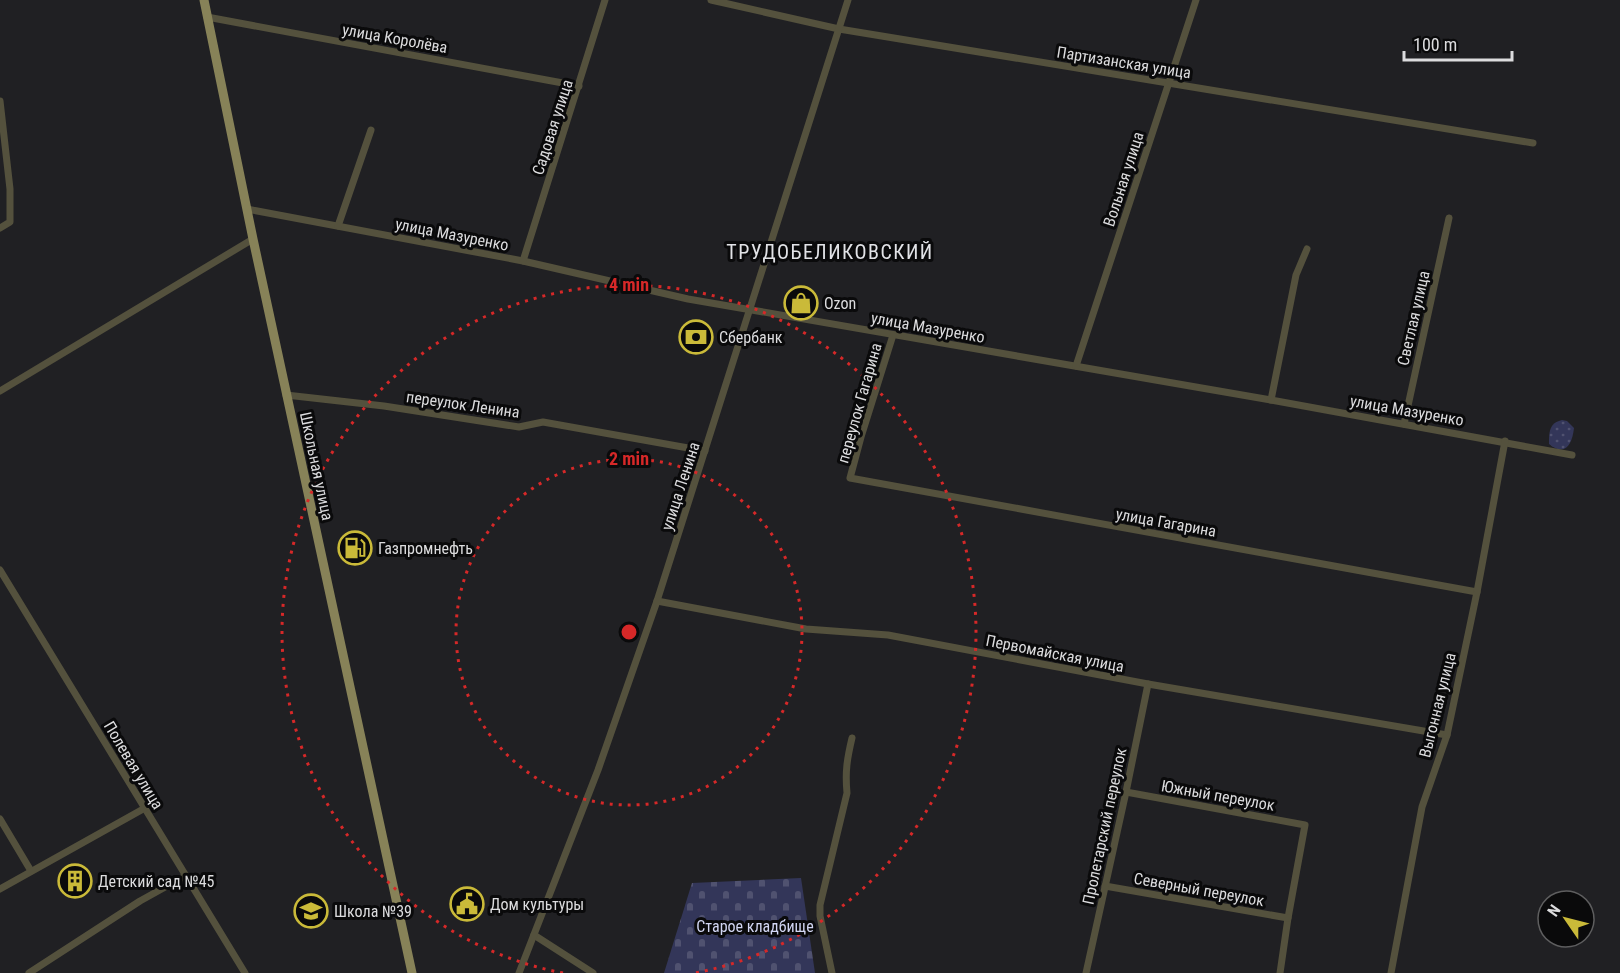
<svg xmlns="http://www.w3.org/2000/svg" width="1620" height="973" viewBox="0 0 1620 973" font-family="'Roboto Condensed',sans-serif">
<defs>
<pattern id="grass-dots" width="8" height="8" patternUnits="userSpaceOnUse" patternTransform="scale(1.5)"><rect width="8" height="8" fill="#333659"/><path d="M2 2h.1M6 6h.1" fill="none" stroke="#505270" stroke-width="1.8" stroke-linecap="round"/></pattern>
<pattern id="cemetery-stones" width="16" height="16" patternUnits="userSpaceOnUse" patternTransform="scale(1.5)"><rect width="16" height="16" fill="#333659"/><path d="M2 7V4a2 2 0 0 1 4 0v3zM10 15v-3a2 2 0 0 1 4 0v3z" fill="#505270"/></pattern>
</defs>
<rect width="100%" height="100%" fill="#202023"/>
<!-- grass -->
<path fill="url(#grass-dots)" d="M1562 420 1567 421 1574 428C1572 445 1565 457 1549 444 1549 432 1549 423 1562 420Z"/>
<!-- cemetery -->
<polygon fill="url(#cemetery-stones)" points="801,878 815,973 664,973 692,883"/>
<g fill="none" stroke-linecap="round" stroke-linejoin="round">
<!-- minor -->
<g stroke="#54513d" stroke-width="7">
<polyline points="711,0 839,29 1533,143"/>
<polyline points="207,17 579,86"/>
<polyline points="0,101 10,189 10,222 0,228"/>
<polyline points="247,209 523,261 688,299 1271,400 1572,455"/>
<polyline points="338,226 371,130"/>
<polyline points="523,261 605,0"/>
<polyline points="893,335 861,437 850,478 1477,592"/>
<polyline points="1076,366 1196,0"/>
<polyline points="0,391 253,239"/>
<polyline points="286,395 384,406 519,427 543,422 705,451"/>
<polyline points="1271,400 1296,275 1307,249"/>
<polyline points="1404,424 1449,218"/>
<polyline points="0,570 245,973"/>
<polyline points="657,601 806,629 888,635 1148,684 1447,735"/>
<polyline points="1126,792 1305,825 1288,918 1280,973"/>
<polyline points="0,819 31,871"/>
<polyline points="1105,886 1288,918"/>
<polyline points="0,889 145,808"/>
<polyline points="534,935 593,973"/>
<polyline points="29,973 140,901 185,876"/>
<polyline points="519,973 598,770 657,601 848,0"/>
<path d="M832 973 820 916V905L847 793C845 772 847 759 852 738"/>
<polyline points="1086,973 1126,792 1148,684"/>
<polyline points="1391,973 1422,807 1447,735 1477,592 1505,441"/>
</g>
<!-- major -->
<polyline stroke="#878258" stroke-width="9" points="204,0 253,239 412,973"/>
</g>
<!-- distance rings -->
<g fill="none" stroke="#d62828" stroke-width="3" stroke-dasharray="3 6">
<circle cx="629" cy="632" r="173"/>
<path d="M563 973A347 347 0 1 1 695 973"/>
</g>
<!-- icons -->
<defs>
<symbol id="shop-ring" viewBox="-11 -11 22 22"><circle r="9.5" fill="#0a0a0b" stroke="#caba39" stroke-width="1.5"/><path d="M-5-2.5h2.3a2.7 3.5 0 0 1 5.4 0H5L5.5 6h-11ZM-1.5-2.5h3a1.5 2.3 0 0 0-3 0Z" fill="#caba39"/></symbol>
<symbol id="bank-ring" viewBox="-11 -11 22 22"><circle r="9.5" fill="#0a0a0b" stroke="#caba39" stroke-width="1.5"/><path d="M-6-4H6V4H-6ZM0-2.3a2.3 2.3 0 1 0 0 4.6a2.3 2.3 0 1 0 0-4.6Z" fill="#caba39"/></symbol>
<symbol id="fuel-ring" viewBox="-11 -11 22 22"><circle r="9.5" fill="#0a0a0b" stroke="#caba39" stroke-width="1.5"/><path d="M-5.5-6h7V0h2V4h1.3V-2.5L3-4.5l.8-.8L6-3V5H2.5V1h-1V6h-7ZM-4.2-4.7v3.2H.2V-4.7Z" fill="#caba39"/></symbol>
<symbol id="building-ring" viewBox="-11 -11 22 22"><circle r="9.5" fill="#0a0a0b" stroke="#caba39" stroke-width="1.5"/><path d="M-4-6H4V6H1V3H-1V6H-4ZM-2.5-4.3h1.7v1.8h-1.7ZM.8-4.3h1.7v1.8H.8ZM-2.5-1h1.7V.8h-1.7ZM.8-1h1.7V.8H.8Z" fill="#caba39"/></symbol>
<symbol id="civic-ring" viewBox="-11 -11 22 22"><circle r="9.5" fill="#0a0a0b" stroke="#caba39" stroke-width="1.5"/><path d="M-.6-6.5H3V-4.5H.6V-3L4-1V1h2V6H-6V1h2V-1L-.6-3ZM-1.2 2.5V6h2.4V2.5Z" fill="#caba39"/></symbol>
<symbol id="school-ring" viewBox="-11 -11 22 22"><circle r="9.5" fill="#0a0a0b" stroke="#caba39" stroke-width="1.5"/><path d="M0-5L7-2L0 1L-7-2ZM-4 1L0 2.5L4 1V4Q0 6-4 4Z" fill="#caba39"/></symbol>
</defs>
<g fill-rule="evenodd">
<use href="#shop-ring" x="782" y="284" width="38" height="38"/>
<use href="#bank-ring" x="677" y="318" width="38" height="38"/>
<use href="#fuel-ring" x="336" y="529" width="38" height="38"/>
<use href="#building-ring" x="56" y="862" width="38" height="38"/>
<use href="#civic-ring" x="448" y="885" width="38" height="38"/>
<use href="#school-ring" x="292" y="892" width="38" height="38"/>
</g>
<g text-anchor="middle" stroke-width="6" stroke-linejoin="round" paint-order="stroke">
<!-- street labels -->
<g font-size="16" fill="#dcdcde" stroke="#0a0a0b">
<text transform="translate(395 38) rotate(10)" y="6">улица Королёва</text>
<text transform="translate(1124 62) rotate(9)" y="6">Партизанская улица</text>
<text transform="translate(552 127) rotate(-72)" y="6">Садовая улица</text>
<text transform="translate(1123 179) rotate(-72)" y="6">Вольная улица</text>
<text transform="translate(452 234) rotate(11)" y="6">улица Мазуренко</text>
<text transform="translate(1413 318) rotate(-77)" y="6">Светлая улица</text>
<text transform="translate(928 327) rotate(10)" y="6">улица Мазуренко</text>
<text transform="translate(859 403) rotate(-74)" y="6">переулок Гагарина</text>
<text transform="translate(463 404) rotate(8)" y="6">переулок Ленина</text>
<text transform="translate(1407 410) rotate(10)" y="6">улица Мазуренко</text>
<text transform="translate(317 466) rotate(78)" y="6">Школьная улица</text>
<text transform="translate(680 486) rotate(-72)" y="6">улица Ленина</text>
<text transform="translate(1166 522) rotate(10)" y="6">улица Гагарина</text>
<text transform="translate(1055 653) rotate(11)" y="6">Первомайская улица</text>
<text transform="translate(1437 705) rotate(-76)" y="6">Выгонная улица</text>
<text transform="translate(134 765) rotate(59)" y="6">Полевая улица</text>
<text transform="translate(1218 795) rotate(10)" y="6">Южный переулок</text>
<text transform="translate(1104 826) rotate(-78)" y="6">Пролетарский переулок</text>
<text transform="translate(1199 889) rotate(10)" y="6">Северный переулок</text>
</g>
<!-- poi labels -->
<g font-size="16" fill="#dcdcde" stroke="#0a0a0b" text-anchor="start">
<text x="824" y="309">Ozon</text>
<text x="719" y="343">Сбербанк</text>
<text x="378" y="554">Газпромнефть</text>
<text x="98" y="887">Детский сад №45</text>
<text x="490" y="910">Дом культуры</text>
<text x="334" y="917">Школа №39</text>
</g>
<!-- park labels -->
<g font-size="16" fill="#d2d6f3" stroke="#0a0a0b">
<text x="755" y="932">Старое кладбище</text>
</g>
<!-- quarter labels -->
<g font-size="20" letter-spacing="1.5" fill="#e2e3e7" stroke="#0a0a0b">
<text x="830" y="259">ТРУДОБЕЛИКОВСКИЙ</text>
</g>
</g>
<circle cx="629" cy="632" r="9" fill="#d62828" stroke="#0a0a0b" stroke-width="3"/>
<g font-size="18" text-anchor="middle" font-weight="bold" fill="#d62828" stroke="#0a0a0b" stroke-width="6" stroke-linejoin="round" paint-order="stroke">
<text x="629" y="291">4 min</text>
<text x="629" y="465">2 min</text>
</g>
<!-- north arrow -->
<g transform="translate(1566 919) rotate(305)"><circle r="28" fill="#0a0a0b" stroke="#5e5e5f" stroke-width="1.5"/>
<path d="M0-4.5L10 22L0 15L-10 22Z" fill="#caba39"/>
<text y="-9" font-size="16" font-weight="bold" text-anchor="middle" fill="#dcdcde">N</text>
</g>
<!-- scale -->
<path d="M1404 51v9h108v-9" fill="none" stroke="#dcdcde" stroke-width="3"/>
<text x="1413" y="51" font-size="18" fill="#dcdcde" stroke="#0a0a0b" stroke-width="4.5" paint-order="stroke">100 m</text>
</svg>
